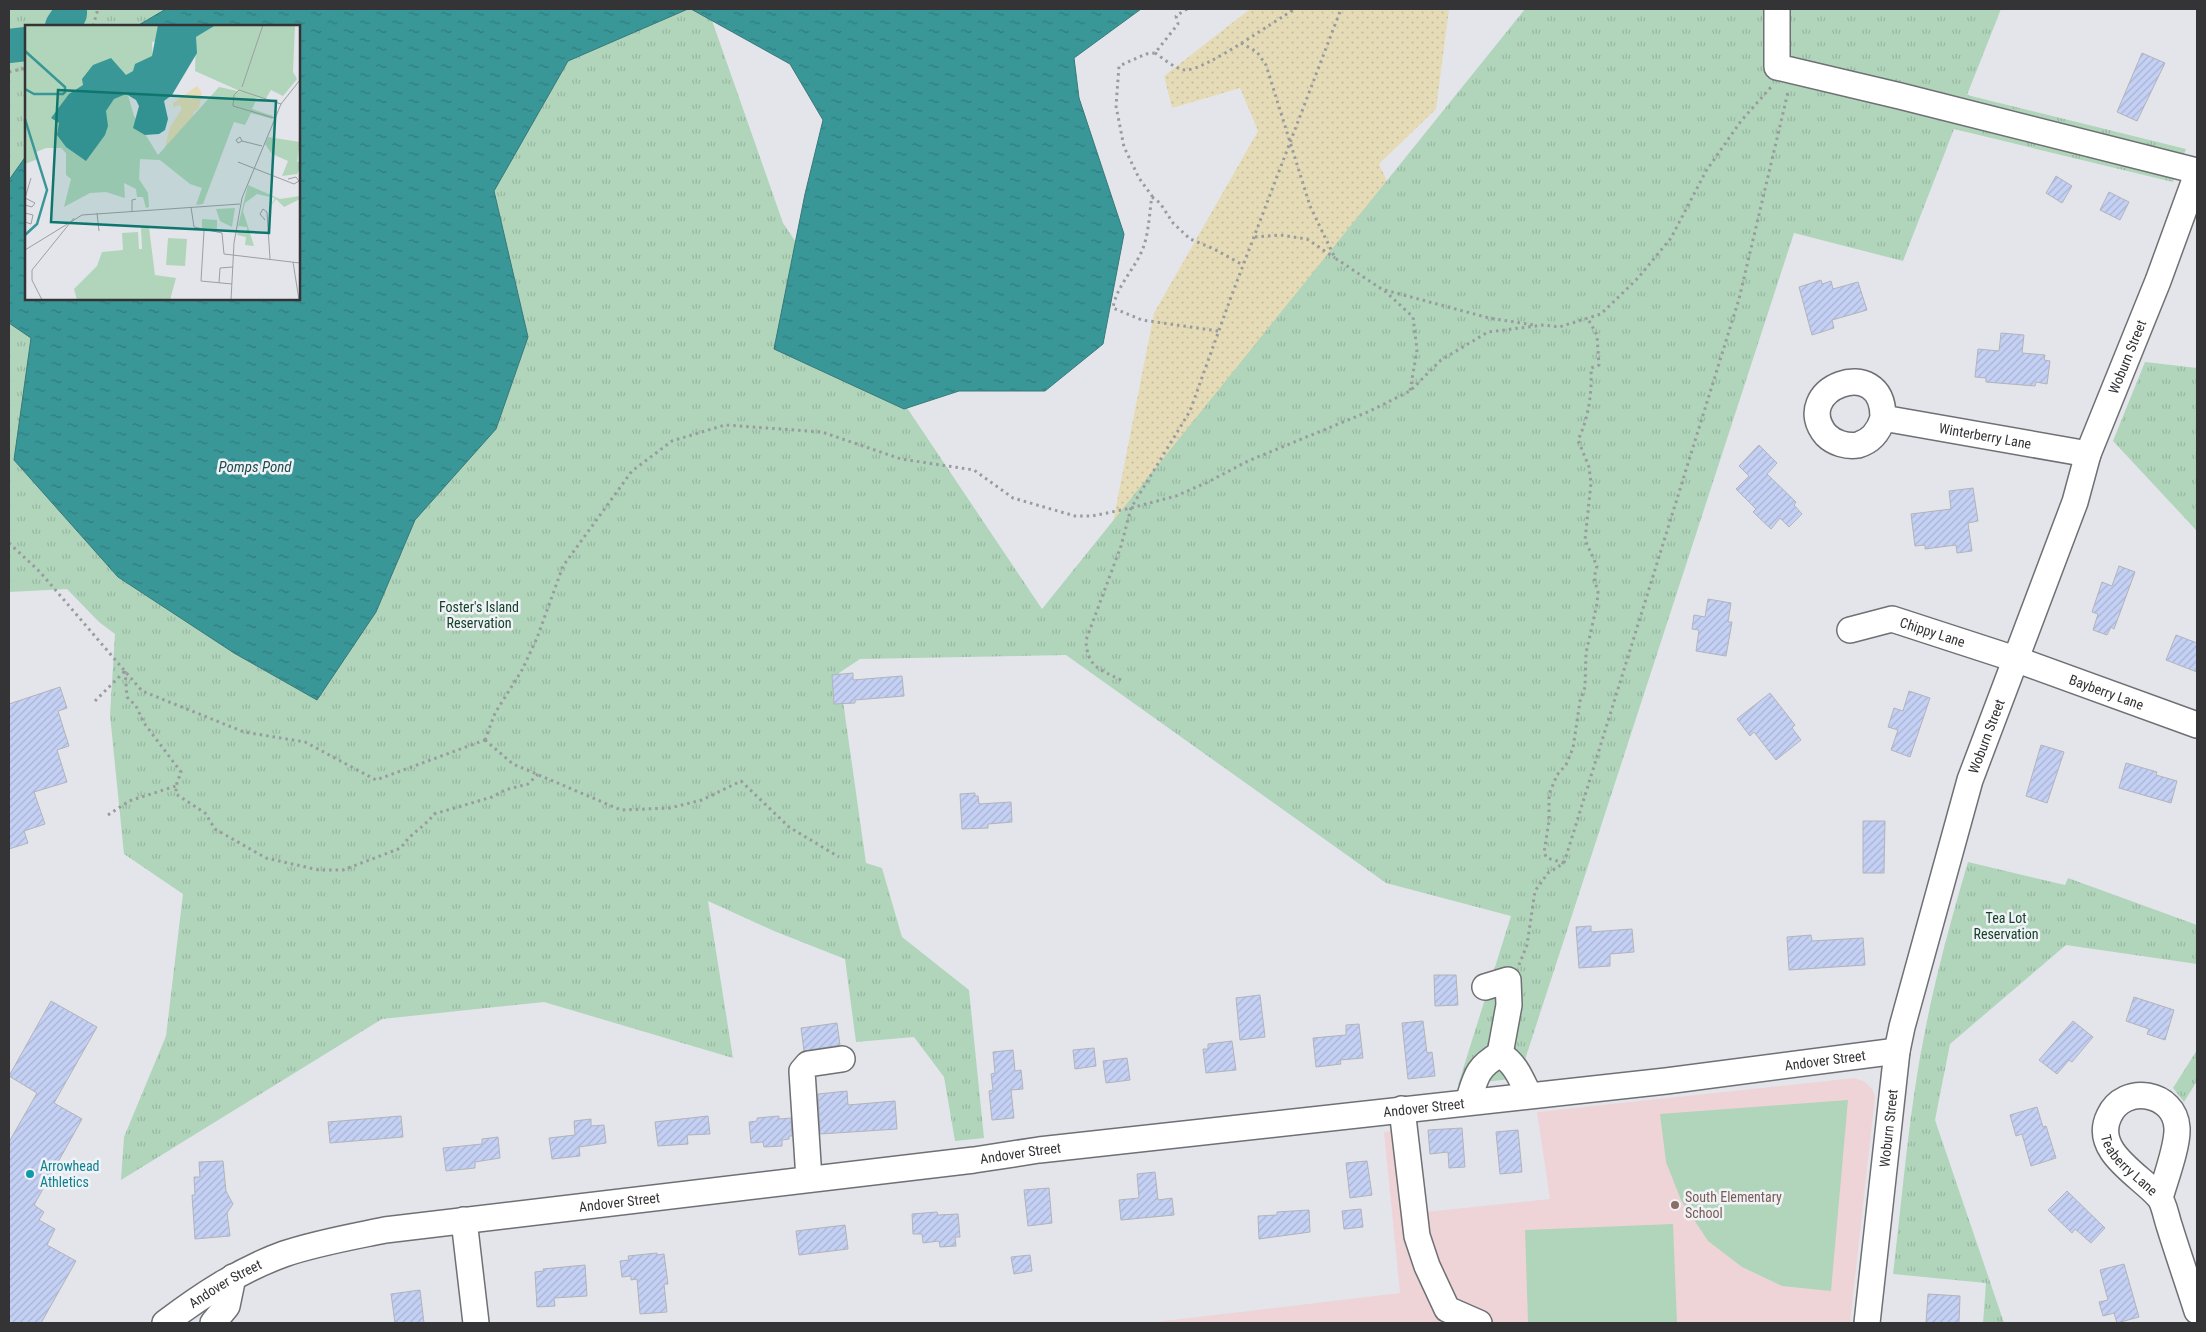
<svg xmlns="http://www.w3.org/2000/svg" width="2206" height="1332" viewBox="0 0 2206 1332" font-family="'Roboto Condensed',sans-serif">
<defs>
<pattern id="sand-dots" width="8" height="8" patternUnits="userSpaceOnUse" patternTransform="scale(1.25)"><rect width="8" height="8" fill="#e5dcb7"/><path d="M2 2h.1M6 6h.1" fill="none" stroke="#c5bd9e" stroke-width="1.8" stroke-linecap="round"/></pattern>
<pattern id="park-tufts" width="24" height="20" patternUnits="userSpaceOnUse" patternTransform="scale(1.25)"><rect width="24" height="20" fill="#b0d5bb"/><path d="M3 7l-1-3M5 7V3M7 7l1-3M15 17l-1-3M17 17v-4M19 17l1-3" fill="none" stroke="#98b7a1"/></pattern>
<pattern id="water-ripples" width="26" height="14" patternUnits="userSpaceOnUse" patternTransform="scale(1.25)"><rect width="26" height="14" fill="#399798"/><path d="M2 4q2-2 4 0t4 0M15 11q2-2 4 0t4 0" fill="none" stroke="#317c7d"/></pattern>
<pattern id="building-hatch" width="6" height="6" patternUnits="userSpaceOnUse" patternTransform="scale(1.25)"><rect width="6" height="6" fill="#c4d0f4"/><path d="M-1 1l2-2M0 6l6-6M5 7l2-2" fill="none" stroke="#a9b3d2"/></pattern>
</defs>
<rect width="100%" height="100%" fill="#e3e5ea"/>
<!-- education -->
<polygon fill="#eed4d7" points="1855,1078 1865,1082 1872,1089 1875,1096 1850,1323 1147,1323 1400,1293 1384,1132 1417,1127 1425,1212 1550,1199 1537,1112"/>
<!-- grass -->
<g fill="#b0d5bb">
<polygon points="1848,1100 1831,1291 1782,1286 1742,1267 1708,1241 1681,1200 1666,1162 1660,1114"/>
<polygon points="1673,1224 1677,1323 1528,1323 1525,1230"/>
</g>
<!-- sand -->
<polygon fill="url(#sand-dots)" points="1250,9 1449,9 1436,109 1379,164 1424,259 1112,527 1154,313 1258,131 1240,88 1172,108 1164,76"/>
<!-- park -->
<g fill="url(#park-tufts)" fill-rule="evenodd">
<path d="M9 9H708L783 223 1042 609 1525 9H2001L1967 95 2186 149 2173 182 1954 129 1903 261 1794 233 1519 1078 1458 1085 1511 916 1386 883 1066 655 860 659 839 673 866 863 882 868 902 937 969 990 984 1138 955 1141 944 1077 914 1037 856 1042 845 959 774 931 708 901 733 1058 544 1002 382 1019 121 1180 124 1137 166 1036 183 894 124 854 110 715 115 634 99 622 67 589 9 592ZM26 26H299V299H26Z"/>
<polygon points="2145,362 2197,368 2197,531 2113,441"/>
<path d="M1968 862 2065 885 2068 878 2197 925V964L2066 945 1950 1044 1935 1120 2004 1323H1983L1986 1283 1893 1274C1903 1192 1909 1108 1926 1026 1937 971 1952 916 1968 862Z"/>
<polygon points="2197,1050 2197,1081 2184,1102 2173,1088"/>
</g>
<!-- water -->
<g fill="url(#water-ripples)" stroke="#38797b">
<polygon points="166,9 688,9 568,61 494,191 528,337 496,429 415,520 376,612 317,700 234,653 118,577 14,460 31,338 9,323 9,180 26,156 26,299 299,299 299,26 137,26"/>
<polygon points="691,9 1141,9 1074,58 1079,98 1124,234 1103,344 1045,391 959,391 904,409 774,349 805,194 823,120 790,64"/>
</g>
<g fill="none" stroke-linecap="round" stroke-linejoin="round">
<!-- river -->
<g stroke="#399798" stroke-width="34">
<polyline points="62,26 70,14 70,9"/>
<polyline points="9,46 26,44"/>
</g>
</g>
<!-- building -->
<g fill="url(#building-hatch)" stroke="#b2b4b9">
<polygon points="2142,53 2165,63 2137,121 2117,112"/>
<polygon points="2056,176 2072,186 2062,203 2046,193"/>
<polygon points="2109,192 2129,202 2120,220 2100,210"/>
<polygon points="1821,280 1822,284 1831,281 1833,289 1858,282 1867,310 1832,320 1834,328 1812,335 1799,287"/>
<polygon points="2001,333 2024,335 2022,353 2045,355 2044,360 2050,361 2047,384 2036,382 2035,386 1986,382 1986,378 1975,377 1978,349 1999,351"/>
<polygon points="1759,445 1777,463 1767,474 1796,502 1794,505 1802,514 1789,527 1780,518 1771,529 1753,512 1756,509 1736,489 1749,476 1739,466"/>
<polygon points="1973,488 1978,521 1968,523 1972,551 1957,553 1956,545 1925,549 1925,545 1915,546 1911,514 1951,509 1949,491"/>
<polygon points="2119,566 2135,572 2114,629 2111,627 2107,635 2093,630 2098,614 2092,612 2102,582 2112,586"/>
<polygon points="1708,599 1731,603 1728,622 1732,622 1726,656 1696,651 1699,630 1692,629 1694,615 1705,617"/>
<polygon points="2176,635 2197,643 2197,672 2166,660"/>
<polygon points="853,673 853,680 902,676 904,696 855,700 855,703 834,704 832,675"/>
<polygon points="60,687 67,708 58,711 69,746 57,750 67,782 34,792 45,824 24,831 28,843 9,849 9,704"/>
<polygon points="1909,691 1930,698 1910,757 1891,750 1898,730 1888,727 1894,708 1903,711"/>
<polygon points="1770,693 1795,725 1792,728 1801,740 1776,760 1754,732 1750,736 1737,719"/>
<polygon points="2041,745 2064,752 2047,803 2026,796"/>
<polygon points="2126,763 2157,772 2156,775 2177,781 2171,803 2119,788"/>
<polygon points="975,793 975,796 978,796 979,804 1011,802 1012,822 988,824 988,828 962,829 960,794"/>
<polygon points="1863,821 1885,821 1884,873 1863,873"/>
<polygon points="1591,926 1591,932 1632,929 1634,952 1610,954 1610,966 1579,968 1576,927"/>
<polygon points="1811,935 1812,941 1863,938 1865,965 1789,970 1787,937"/>
<polygon points="1434,975 1456,975 1458,1005 1435,1006"/>
<polygon points="1260,995 1265,1037 1240,1040 1236,998"/>
<polygon points="2134,997 2174,1010 2165,1040 2147,1034 2149,1029 2126,1021"/>
<polygon points="51,1001 97,1027 54,1103 82,1119 34,1205 44,1212 39,1220 55,1229 47,1245 76,1261 41,1323 9,1323 9,1142 37,1093 9,1076"/>
<polygon points="1423,1021 1427,1053 1432,1052 1435,1076 1408,1079 1402,1023"/>
<polygon points="2073,1021 2093,1037 2072,1062 2069,1060 2057,1074 2039,1060"/>
<polygon points="837,1023 840,1045 804,1051 801,1028"/>
<polygon points="1359,1024 1363,1058 1340,1060 1341,1064 1316,1067 1313,1038 1346,1035 1346,1025"/>
<polygon points="1232,1041 1236,1070 1206,1073 1203,1049 1208,1049 1208,1044"/>
<polygon points="1094,1048 1096,1066 1075,1069 1073,1050"/>
<polygon points="1013,1050 1015,1071 1021,1070 1023,1089 1011,1090 1014,1118 992,1120 989,1091 993,1090 991,1074 995,1073 993,1052"/>
<polygon points="1127,1058 1130,1080 1106,1083 1103,1061"/>
<polygon points="847,1091 848,1105 895,1101 897,1129 820,1134 818,1094"/>
<polygon points="2037,1107 2043,1127 2046,1126 2056,1158 2031,1166 2022,1134 2016,1136 2010,1115"/>
<polygon points="401,1116 403,1137 330,1143 328,1122"/>
<polygon points="708,1116 710,1134 687,1135 688,1144 658,1146 655,1122"/>
<polygon points="779,1116 779,1119 791,1118 792,1136 789,1136 789,1139 782,1140 782,1146 764,1147 763,1142 751,1143 749,1122 757,1121 757,1118"/>
<polygon points="591,1119 591,1126 604,1125 606,1143 579,1147 580,1156 552,1159 549,1138 575,1135 574,1121"/>
<polygon points="1462,1128 1465,1167 1449,1168 1448,1152 1430,1154 1428,1130"/>
<polygon points="1518,1130 1522,1172 1500,1174 1496,1132"/>
<polygon points="498,1137 500,1158 475,1162 475,1168 446,1171 443,1148 482,1144 482,1139"/>
<polygon points="223,1161 226,1191 233,1204 227,1213 230,1236 195,1239 192,1195 195,1195 194,1177 200,1177 199,1162"/>
<polygon points="1367,1161 1372,1195 1350,1198 1346,1163"/>
<polygon points="1155,1172 1158,1200 1172,1198 1174,1215 1121,1220 1119,1200 1139,1198 1137,1174"/>
<polygon points="1049,1188 1052,1223 1028,1226 1024,1190"/>
<polygon points="2067,1191 2105,1228 2091,1243 2075,1229 2072,1233 2048,1210"/>
<polygon points="1361,1209 1363,1227 1344,1229 1342,1211"/>
<polygon points="1309,1210 1310,1232 1259,1239 1258,1216 1277,1215 1277,1212"/>
<polygon points="937,1212 938,1215 958,1214 960,1237 955,1237 956,1246 940,1247 939,1241 923,1243 922,1234 913,1234 912,1214"/>
<polygon points="845,1225 848,1249 799,1255 796,1231"/>
<polygon points="657,1253 657,1255 664,1254 668,1284 664,1284 667,1312 640,1314 637,1279 631,1280 631,1276 622,1277 620,1261 629,1260 628,1256"/>
<polygon points="1030,1255 1032,1271 1014,1274 1011,1257"/>
<polygon points="2124,1264 2139,1317 2117,1323 2114,1313 2103,1316 2099,1302 2108,1300 2100,1270"/>
<polygon points="585,1265 587,1296 554,1298 555,1306 537,1307 535,1272 544,1271 543,1269"/>
<polygon points="420,1290 424,1323 395,1323 391,1294"/>
<polygon points="1928,1294 1960,1296 1959,1323 1926,1323"/>
</g>
<g fill="none" stroke-linecap="round" stroke-linejoin="round">
<defs>
<g id="minor">
<polyline points="1777,9 1777,67 1900,96 2197,171"/>
<path id="s1" d="M1883 418C1879 431 1872 441 1858 445 1847 447 1834 443 1826 435 1788 390 1884 351 1883 418L2088 454"/>
<path id="s2" d="M1850 630 1892 619 2015 659 2197 725"/>
<polyline points="1485,987 1508,980 1509,1005 1500,1054"/>
<path d="M1468 1102C1476 1077 1476 1068 1500 1054 1516 1064 1521 1079 1529 1095"/>
<polyline points="1402,1109 1417,1236 1427,1266 1447,1309 1479,1323"/>
<polyline points="809,1179 802,1071 808,1064 842,1059"/>
<path id="s3" d="M2160 1198C2165 1180 2178 1146 2177 1128 2175 1092 2124 1083 2109 1116 2092 1151 2140 1175 2159 1197 2164 1203 2166 1216 2169 1225 2178 1254 2188 1283 2197 1311"/>
<polyline points="464,1220 476,1323"/>
<path id="s4" d="M165 1323C202 1295 240 1270 284 1254 316 1243 351 1237 385 1230L974 1160 1039 1150 1666 1081 1897 1051"/>
<polyline points="213,1323 227,1306 233,1277"/>
<path id="s5" d="M1867 1323 1897 1051 1902 1027 1970 780 2075 502 2088 454 2158 281 2197 174"/>
</g>
</defs>
<!-- minor casing -->
<use href="#minor" stroke="#6e7074" stroke-width="28"/>
<!-- path -->
<g stroke="#9a9b9f" stroke-width="3" stroke-dasharray="2.5 4" stroke-linecap="butt">
<path d="M1187 9 1176 16 1178 24 1155 53 1146 54 1119 66 1116 106 1124 147 1139 178 1152 196C1149 215 1149 236 1141 253 1132 272 1116 288 1113 308L1142 320 1218 331"/>
<polyline points="93,26 98,9"/>
<polyline points="1241,43 1257,52 1266,65 1310,206 1335,258 1386,292 1413,317 1417,350 1410,391"/>
<path d="M1155 53C1163 58 1176 70 1186 70 1206 70 1274 21 1295 9"/>
<polyline points="9,72 26,68"/>
<polyline points="1152,197 1160,203 1173,223 1190,239 1214,249 1243,265"/>
<polyline points="1255,237 1280,235 1307,239 1335,258"/>
<polyline points="1385,290 1489,318 1534,325"/>
<polyline points="9,543 40,572 142,691 244,732 305,742 376,780 485,740"/>
<path d="M125 671 127 697 136 706 144 723 181 772 176 786V794L205 813 215 829 266 858 319 870H343L401 848C411 832 424 828 434 814L492 797 505 790 528 784 538 774"/>
<path d="M1121 680C1099 669 1087 667 1086 640L1121 546 1131 508 1190 411 1231 297 1341 9"/>
<polyline points="95,701 125,671"/>
<polyline points="485,740 495,713 522,670 537,638 563,566 632,471 672,441 725,425 822,432 901,459 974,470 1013,498 1075,516 1092,516 1131,508 1176,496 1208,482 1248,461 1370,411 1410,391 1441,360 1488,332 1544,325 1559,327 1601,314 1638,278 1671,238 1706,171 1741,121 1771,87"/>
<polyline points="485,740 513,764 621,810 670,808 702,800 741,781 789,827 839,857"/>
<polyline points="108,815 129,801 176,786"/>
<polyline points="1564,863 1739,299 1788,92"/>
<path d="M1564 863 1547 858 1544 853 1549 821V794L1557 775 1566 765 1573 748 1580 701 1585 687 1586 653 1597 604 1598 592 1594 578 1597 566 1585 540 1591 483 1589 467 1578 440C1589 417 1592 393 1591 368L1599 365 1597 335 1588 319"/>
<polyline points="1519,965 1527,945 1535,891 1548,873 1564,863"/>
</g>
<!-- minor -->
<use href="#minor" stroke="#fff" stroke-width="25"/>
</g>
<!-- markers -->
<circle fill="#0f9aa8" stroke="#f0f2f7" stroke-width="2" cx="30" cy="1174" r="5"/>
<circle fill="#8d6e63" stroke="#f0f2f7" stroke-width="2" cx="1675" cy="1205" r="5"/>
<g text-anchor="middle" stroke-width="5" stroke-linejoin="round" paint-order="stroke">
<!-- street labels -->
<g font-size="14" fill="#343436" stroke="#f0f2f7">
<text dy="5" stroke="none"><textPath href="#s5" startOffset="1006">Woburn Street</textPath></text>
<text dy="5" stroke="none"><textPath href="#s1" startOffset="306">Winterberry Lane</textPath></text>
<text dy="5" stroke="none"><textPath href="#s2" startOffset="86">Chippy Lane</textPath></text>
<text dy="5" stroke="none"><textPath href="#s2" startOffset="270">Bayberry Lane</textPath></text>
<text dy="5" stroke="none"><textPath href="#s5" startOffset="601">Woburn Street</textPath></text>
<text dy="5" stroke="none"><textPath href="#s4" startOffset="1692">Andover Street</textPath></text>
<text dy="5" stroke="none"><textPath href="#s4" startOffset="1288">Andover Street</textPath></text>
<text dy="5" stroke="none"><textPath href="#s5" startOffset="196">Woburn Street</textPath></text>
<text dy="5" stroke="none"><textPath href="#s4" startOffset="882">Andover Street</textPath></text>
<text dy="5" stroke="none"><textPath href="#s3" startOffset="224">Teaberry Lane</textPath></text>
<text dy="5" stroke="none"><textPath href="#s4" startOffset="478">Andover Street</textPath></text>
<text dy="5" stroke="none"><textPath href="#s4" startOffset="72">Andover Street</textPath></text>
</g>
<!-- park labels -->
<g font-size="14" fill="#134227" stroke="#f0f2f7">
<text x="479" y="612">Foster's Island<tspan x="479" dy="16">Reservation</tspan></text>
<text x="2006" y="923">Tea Lot<tspan x="2006" dy="16">Reservation</tspan></text>
</g>
<!-- culture labels -->
<g font-size="14" fill="#0d838f" stroke="#f0f2f7" text-anchor="start">
<text x="40" y="1171">Arrowhead<tspan x="40" dy="16">Athletics</tspan></text>
</g>
<!-- education labels -->
<g font-size="14" fill="#785e54" stroke="#f0f2f7" text-anchor="start">
<text x="1685" y="1202">South Elementary<tspan x="1685" dy="16">School</tspan></text>
</g>
<!-- water labels -->
<g font-size="15" font-style="italic" fill="#234d4d" stroke="#f0f2f7">
<text x="255" y="472">Pomps Pond</text>
</g>
</g>
<!-- overview -->
<g transform="translate(25 25)">
<rect width="275" height="275" fill="#e3e5ea"/>
<path d="M210 183 207 202 195 196 191 184ZM177 194 192 195V205L177 204ZM143 213 162 214 160 241 141 240Z" fill="#b0d5bb"/>
<path d="M172 61 177 68 174 83 168 88 172 98 140 123 145 102 157 84 155 80 148 82V78Z" fill="#e5dcb7"/>
<path d="M0 0H139L159 13 127 17 128 39 100 60 109 91 133 130 194 62 217 67 170 46 171 12 191 0H270L268 47 272 54 258 71 246 65 240 75 232 73 227 84 248 91 247 94 226 88 220 100 209 97 178 179 171 180 177 163 165 159 135 135 115 134 114 154 123 168 124 182 121 183 118 172H112L111 164 99 158 100 173 81 167 65 168 39 182 46 154 41 150V128L36 123H21L11 127 13 134 0 139ZM243 112 275 117 272 137 275 136V143L272 149 257 151 263 136 247 129 240 119ZM223 160 255 174 275 171V174L259 182 251 174 243 185 250 173 232 169 220 178 218 186 229 221 220 220 221 212 212 210 213 207 222 208V202L213 201ZM116 203H124L130 250 151 253 145 275H52L49 264 72 241 77 227 98 225 97 208 113 207 114 224H117Z" fill="#b0d5bb"/>
<path d="M133 0H191L171 12 172 28 147 70 139 76 143 94 140 105 134 109 120 110 108 103 114 81 111 75 101 69 89 74 81 86 83 101 80 110 61 136 41 122 32 110 34 98 26 93 44 69 58 60 57 54 68 40 86 33 101 50 108 46 110 39 127 31Z" fill="#399798"/>
<path fill="none" stroke="#399798" stroke-width="2.5" d="M0 26 40 62V67L38 69H9L0 64M0 94 22 165 12 199 0 210"/>
<path fill="none" stroke="#9d9ea2" stroke-width="1" d="M217 62 238 0M249 93 208 81 209 70 214 65 256 79M217 116 213 118 211 115 215 112 217 116 237 121M213 137 269 159 274 156 271 152 263 154M0 173 6 153M0 180 7 182 10 178 0 173M166 182 169 202 197 208 199 229 275 238M107 186V175L111 174M0 188 8 190 6 199 0 197M72 188 74 206M240 195 235 189 238 184 242 187 245 234M179 206 176 256 207 259M0 225 57 190 215 179M268 237 274 275M194 258 195 243 208 242M17 275 7 255V245L49 193M206 275 209 218 217 173 256 79 275 55"/>
<path fill="#0f766e" fill-opacity="0.15" stroke="#0f766e" stroke-width="2.5" d="M33 65 251 76 244 208 26 197Z"/>
<rect width="275" height="275" fill="none" stroke="#343436" stroke-width="2.5"/>
</g>
<!-- border -->
<rect width="2206" height="1332" fill="none" stroke="#343436" stroke-width="20"/>
</svg>
